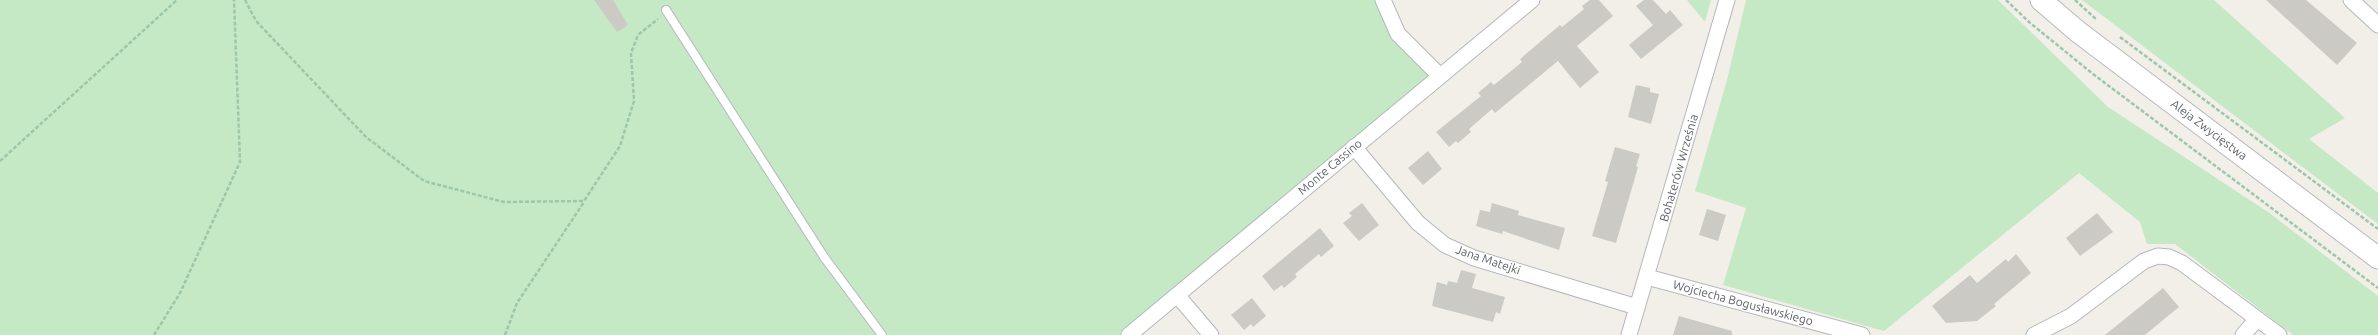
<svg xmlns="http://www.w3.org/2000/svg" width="2378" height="335" viewBox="0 0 2378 335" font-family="Ubuntu,sans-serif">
<rect width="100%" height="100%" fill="#f1efe8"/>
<!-- green -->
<g fill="#c5e8c5">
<polygon points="0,0 1383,0 1398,34 1440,76 1128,335 0,335"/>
<polygon points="1687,0 1711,0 1705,22"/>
<polygon points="1746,0 1998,0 2108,107 2268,212 2378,296 2378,335 2293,335 2175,244 2147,244 2140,222 2079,173 1884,331 1723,285 1746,208 1695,191 1727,80"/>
<polygon points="2082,0 2214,0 2345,118 2309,139 2378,193 2378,224"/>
</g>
<!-- building -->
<g fill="#cccac5">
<polygon points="594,0 613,0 628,25 617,32"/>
<polygon points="1590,0 1599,0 1613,16 1577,46 1599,72 1580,88 1558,61 1495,113 1492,109 1469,129 1471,132 1458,143 1456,141 1449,147 1436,132 1481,96 1478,93 1491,82 1494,85 1522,62 1520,59 1560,25 1562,27 1584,9 1582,6"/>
<polygon points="1644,0 1653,0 1666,14 1670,10 1683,25 1641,59 1629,45 1653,25 1636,6"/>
<polygon points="2266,0 2306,0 2357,43 2337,65"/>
<polygon points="1636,85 1650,88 1650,92 1659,94 1651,124 1628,117"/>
<polygon points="1615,147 1640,154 1636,166 1638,167 1616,243 1592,236 1608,182 1605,181"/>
<polygon points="1428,151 1442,169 1423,185 1408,168"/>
<polygon points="1362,203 1379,225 1359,241 1343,223 1352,216 1349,213"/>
<polygon points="1492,203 1519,211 1518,215 1565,228 1559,250 1503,231 1502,234 1476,226 1480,210 1490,212"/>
<polygon points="1707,209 1726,215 1718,241 1699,235"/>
<polygon points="2097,213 2113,232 2080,256 2066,238"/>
<polygon points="1320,228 1334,246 1321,257 1319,254 1295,274 1297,277 1284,288 1282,285 1274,291 1262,276"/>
<polygon points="2016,254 2031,273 1994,304 1996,306 1977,321 1946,323 1932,306 1970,275 1977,283 2006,259 2008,262"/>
<polygon points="1461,270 1476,274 1472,288 1505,297 1500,314 1496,312 1493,322 1432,306 1437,282 1447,285 1448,281 1457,283"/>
<polygon points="2163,288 2179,307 2163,320 2145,335 2105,335"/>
<polygon points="1252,298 1266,316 1253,327 1251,324 1244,330 1231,315"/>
<polygon points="1679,316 1732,331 1732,335 1673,335"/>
</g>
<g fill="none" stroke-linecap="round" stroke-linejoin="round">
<defs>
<polyline id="service" points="666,10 824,257 882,335"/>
<g id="minor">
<polyline points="1383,0 1398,34 1440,76"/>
<polyline points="2351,0 2378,25"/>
<polyline points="1354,147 1418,223 1445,245 1474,258 1637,307"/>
<polyline points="1647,277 1862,335"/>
<polyline points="1177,295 1211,335"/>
<polyline points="1129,335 1532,0"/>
<polyline points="1629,335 1727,0"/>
<polyline points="2034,335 2071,316 2144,261 2158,256 2169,257 2182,263 2279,335"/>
<polyline points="2243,335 2257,319"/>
</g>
<polyline id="secondary" points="2041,0 2077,31 2378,258"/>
</defs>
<!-- service casing -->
<use href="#service" stroke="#b5b8bc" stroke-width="10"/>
<!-- minor casing -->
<use href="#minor" stroke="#b5b8bc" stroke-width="17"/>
<!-- secondary casing -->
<use href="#secondary" stroke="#b6babf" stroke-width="23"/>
<!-- path -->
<g stroke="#9cc7a9" stroke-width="2.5" stroke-dasharray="4 2" stroke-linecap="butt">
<polyline points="245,0 256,21 366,137 424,181 504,202 584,201 620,146 634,101 631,53 638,35 658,19"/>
<polyline points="2006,0 2029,22 2093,74 2378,288"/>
<polyline points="2075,0 2097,20"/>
<polyline points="2120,37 2378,229"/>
<polyline points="0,161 177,0"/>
<polyline points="154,335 180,293 240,162 234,0"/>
<polyline points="505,335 517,303 584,202"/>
</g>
<!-- service -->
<use href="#service" stroke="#fff" stroke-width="8"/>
<!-- minor -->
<use href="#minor" stroke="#fff" stroke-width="15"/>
<!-- secondary -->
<use href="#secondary" stroke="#fff" stroke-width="21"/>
</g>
<g text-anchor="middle" stroke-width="3" stroke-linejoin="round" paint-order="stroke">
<!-- street labels -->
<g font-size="12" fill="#5f6368" stroke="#fff">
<text transform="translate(2209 130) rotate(37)" y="4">Aleja Zwycięstwa</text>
<text transform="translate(1330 167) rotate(-40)" y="4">Monte Cassino</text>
<text transform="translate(1679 168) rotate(-74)" y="4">Bohaterów Września</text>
<text transform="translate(1488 260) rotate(19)" y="4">Jana Matejki</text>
<text transform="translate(1743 303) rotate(15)" y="4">Wojciecha Bogusławskiego</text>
</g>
</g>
</svg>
